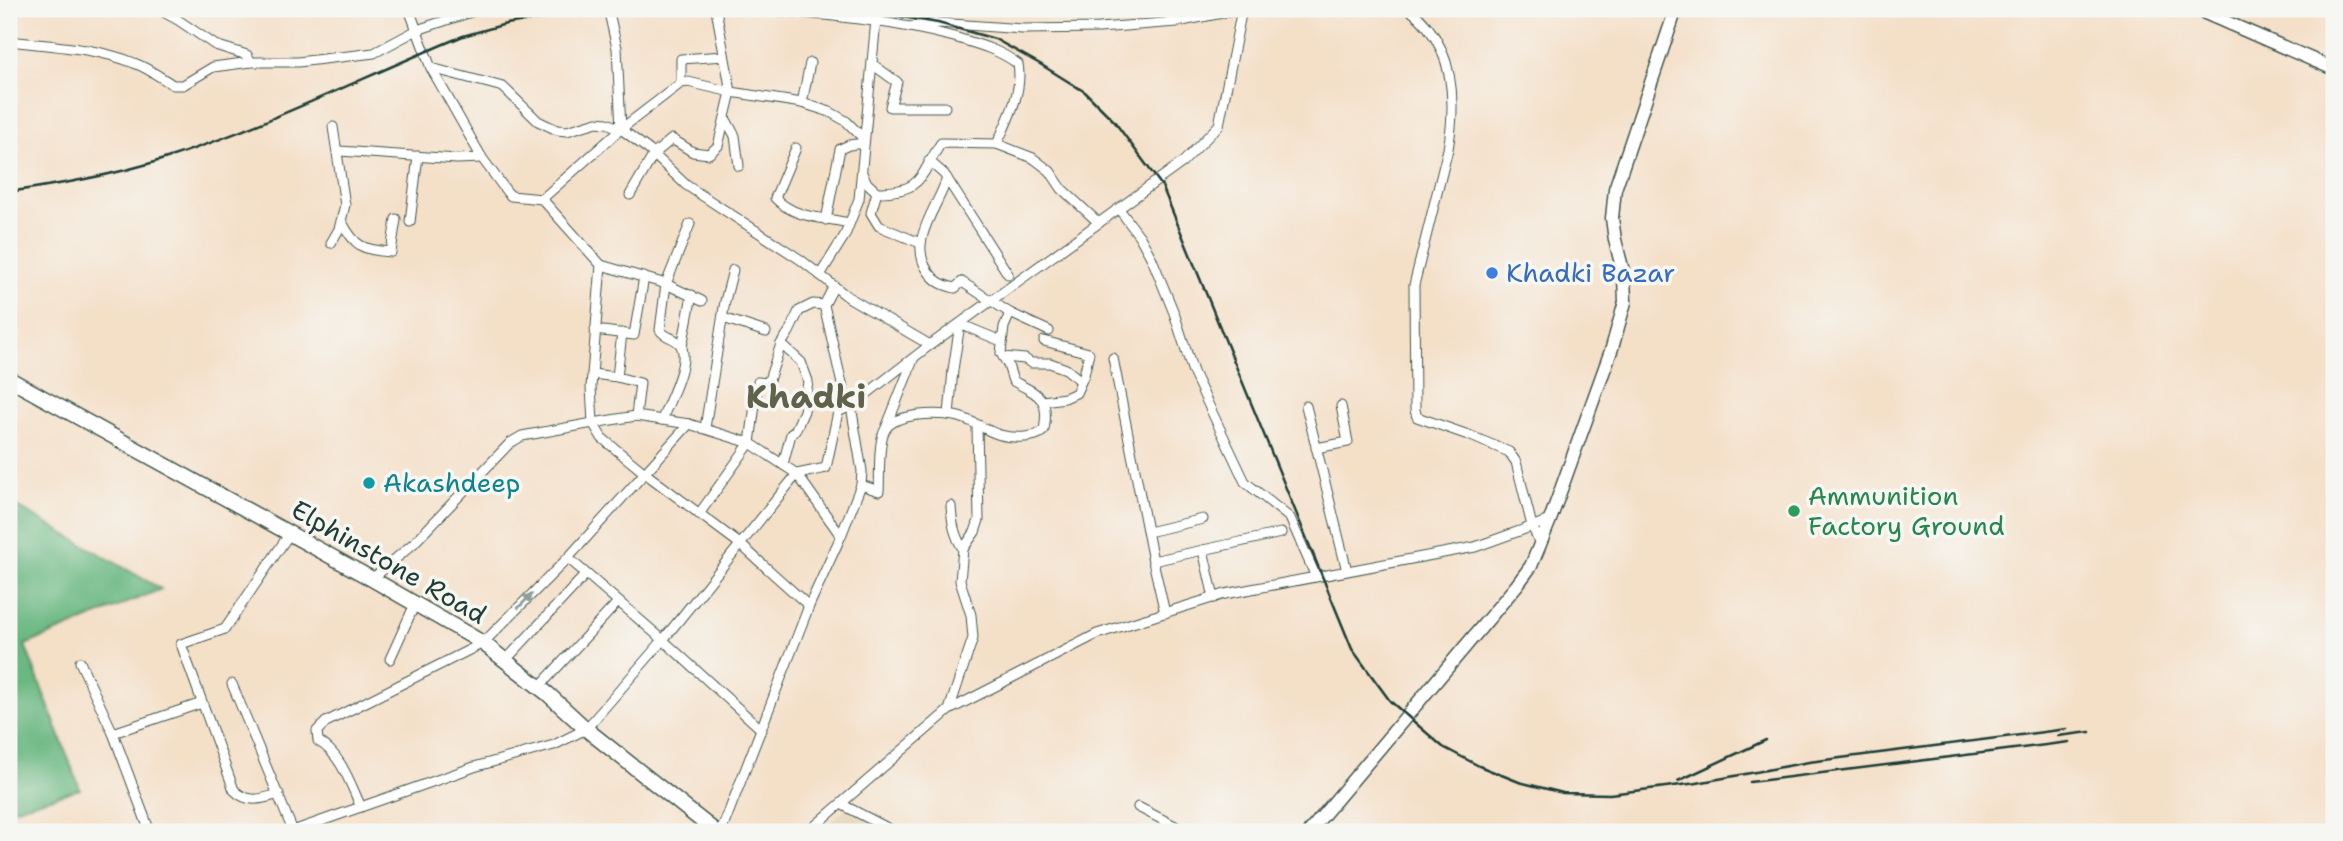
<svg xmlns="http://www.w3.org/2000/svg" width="2343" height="841" viewBox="0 0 2343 841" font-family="'Shantell Sans',sans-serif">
<rect width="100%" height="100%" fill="#f6f6f2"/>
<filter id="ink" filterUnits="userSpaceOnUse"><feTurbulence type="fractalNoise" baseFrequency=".0143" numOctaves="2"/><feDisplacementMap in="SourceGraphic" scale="14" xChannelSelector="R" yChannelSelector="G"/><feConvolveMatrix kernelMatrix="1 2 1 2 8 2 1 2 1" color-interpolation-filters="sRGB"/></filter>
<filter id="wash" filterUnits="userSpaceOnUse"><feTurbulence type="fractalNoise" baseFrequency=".00686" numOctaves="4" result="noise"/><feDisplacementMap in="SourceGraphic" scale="28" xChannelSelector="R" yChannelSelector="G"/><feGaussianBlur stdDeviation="1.57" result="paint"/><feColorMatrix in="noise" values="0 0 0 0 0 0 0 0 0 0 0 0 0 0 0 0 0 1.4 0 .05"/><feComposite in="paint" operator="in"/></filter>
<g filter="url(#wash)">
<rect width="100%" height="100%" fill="#f4dfc7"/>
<!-- built -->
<polygon fill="#e5d1b6" points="848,806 855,806 866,810 909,832 819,832"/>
<!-- forest -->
<polygon fill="#6ab881" stroke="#447a5a" stroke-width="2" points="9,502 161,589 25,645 80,789 9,810"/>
</g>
<g filter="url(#ink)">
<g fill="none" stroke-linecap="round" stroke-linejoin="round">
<defs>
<g id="street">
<polyline points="158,9 178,20 215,45 247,55 251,62"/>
<path d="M761 9C826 15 890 20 954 37 977 44 998 49 1018 64 1023 92 1008 119 997 144L1033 158 1050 171 1062 189 1099 223"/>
<path d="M1409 9C1454 43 1457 98 1448 149L1414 285 1415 410 1417 417 1471 436 1509 452 1516 462 1532 526 1540 544"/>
<polyline points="610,17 617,48 621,129"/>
<path d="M9 41C50 46 95 47 134 63 148 68 160 77 173 85H183L213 67 251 62H298L374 53 417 30 480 9"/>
<polyline points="872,64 897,82 890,107 945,107"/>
<polyline points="431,68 503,87 538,121 557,130 567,131 597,122 607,123 621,129 649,150 686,185 801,260 848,297 930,345"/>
<polyline points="681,83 681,59 724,56"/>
<polyline points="802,103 810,63"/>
<polyline points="725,118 735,136 739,166"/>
<path d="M796 148 775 198C795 219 824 217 849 223"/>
<polyline points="339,151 457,159 482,158"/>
<polyline points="929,161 944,174 1008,274"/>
<path d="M862 173 867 183 877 192C923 192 919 177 941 143L997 144"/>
<path d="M947 178C938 208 907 241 928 271 936 282 942 285 955 288L962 282 1010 313 1049 331"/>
<polyline points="877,192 871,213 879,226 920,243"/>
<polyline points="630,195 654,154 672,139 693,152 709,154 718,146 731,92 716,9"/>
<polyline points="542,199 621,129 681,83 688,82 731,92 802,103 830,112 846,121 864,139"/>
<polyline points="1119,209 1140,237 1152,259 1174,313 1193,372 1245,482 1290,518 1316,577"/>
<polyline points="826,220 840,149 849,145 864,143"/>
<path d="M342 222C355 247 363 250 391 252L396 219"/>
<polyline points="410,222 418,156"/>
<polyline points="331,243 339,229 345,205 333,127"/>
<polyline points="601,265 666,284 702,301"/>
<polyline points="820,275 845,235 859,199 876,20 884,9"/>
<polyline points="723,318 766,332"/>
<polyline points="595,330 634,335 644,277"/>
<polyline points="781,344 801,362 808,381 804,411 795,431 791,434 783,464"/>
<polyline points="682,347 692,295"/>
<polyline points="1003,357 1025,359 1031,363 1050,363 1066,369 1081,381"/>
<polyline points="1113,358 1153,561"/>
<polyline points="592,374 617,377 622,333"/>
<polyline points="617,377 640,383 636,416"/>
<polyline points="1043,401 1065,398 1076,393 1084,375 1089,353 1044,341"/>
<polyline points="1306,406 1347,571"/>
<polyline points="949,415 953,370 960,324 1001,341"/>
<path d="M662 420C668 402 690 363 681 346 677 337 666 339 660 330L666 284 690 224"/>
<polyline points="705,428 725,301 733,270"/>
<polyline points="886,428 913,360"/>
<polyline points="1316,448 1348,442 1341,406"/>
<path d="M861 485 879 491C880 475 878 445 884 432 892 412 941 412 959 417 986 425 991 439 1024 437 1032 436 1038 436 1044 430 1050 397 1039 395 1013 381L1008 365 1001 353 1004 327 1010 313"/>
<path d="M951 506C952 522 954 535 963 549L975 532 979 520 977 426"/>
<polyline points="699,514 750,443 758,382 768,383 781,344 789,332 799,311 813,304 824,305 834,286"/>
<polyline points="1148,532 1203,519"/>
<polyline points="1203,550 1281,533"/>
<polyline points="568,558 663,640 762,730"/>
<polyline points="372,579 414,543 510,443 522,436 593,423 591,387 601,265 542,199 511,196 507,192 482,158 431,68 409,9"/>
<polyline points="809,606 740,544 646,474 602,438 593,423 636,416 689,424 750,443 797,474 841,536"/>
<polyline points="1165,613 1153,561 1203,550 1214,598"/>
<polyline points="390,659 415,604"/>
<polyline points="505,661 586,574"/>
<polyline points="80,662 113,733 150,832"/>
<polyline points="232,684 293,831"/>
<polyline points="539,687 618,602"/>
<polyline points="949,710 973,638 971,615 960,581 963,549"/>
<polyline points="113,733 202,703"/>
<path d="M279 794C262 799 248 804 234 790L181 644 225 629 290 533"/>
<polyline points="841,804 895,832"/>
<path d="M361 807C350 783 341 754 318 741L317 731 326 722 483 643 568 558 689 424"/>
<polyline points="1138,807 1175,826 1172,832"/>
<polyline points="290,832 474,767 554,745 586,729 663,640 797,474 826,468 838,412 851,406 844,393 824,305"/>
<polyline points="721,832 809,606 841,536 861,485 862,471 851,406 930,345 1183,162 1219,125 1242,9 1177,22 1099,28 1023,29 938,23 911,27"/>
<polyline points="808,832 949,710 1097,634 1225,594 1475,547 1550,520"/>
</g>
<g id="secondary">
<polyline points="2196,9 2334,69"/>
<polyline points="1309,832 1517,585 1531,566 1550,520 1612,348 1625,302 1624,275 1615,240 1612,218 1615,189 1676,9"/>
</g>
<polyline id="primary" points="9,379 372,579 483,643 548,694 586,729 716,832"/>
</defs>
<!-- street casing -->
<use href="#street" stroke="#3f554a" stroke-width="11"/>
<!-- secondary casing -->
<use href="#secondary" stroke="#3f554a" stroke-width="15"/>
<!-- primary casing -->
<use href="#primary" stroke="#3f554a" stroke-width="17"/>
<!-- street -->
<use href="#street" stroke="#fff" stroke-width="9"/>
<!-- secondary -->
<use href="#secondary" stroke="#fff" stroke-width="12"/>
<!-- primary -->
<use href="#primary" stroke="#fff" stroke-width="14"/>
<!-- rail -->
<g stroke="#1f3d34" stroke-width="2.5">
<polyline points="854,9 938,23 995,39 1040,64 1085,92 1114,121 1162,186 1352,649 1390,701 1443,747 1479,766 1519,782 1563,793 1610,794 1697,783 1809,762 2067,729"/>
<path d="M9 192C60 184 111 176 161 160 264 127 363 77 463 36L506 24 602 9"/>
<polyline points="2058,736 2090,732"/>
<polyline points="1678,781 1766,740"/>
<polyline points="1750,782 2069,742"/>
</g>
</g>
<!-- one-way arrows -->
<defs><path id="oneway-solid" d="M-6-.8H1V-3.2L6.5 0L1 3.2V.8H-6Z" transform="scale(1.75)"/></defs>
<use fill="#8f9e9a" href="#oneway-solid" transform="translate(525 601) rotate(-45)"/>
</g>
<!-- markers -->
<circle fill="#3f7fe0" stroke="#f6f6f2" stroke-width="2.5" cx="1492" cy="273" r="7"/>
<circle fill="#0f9aa8" stroke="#f6f6f2" stroke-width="2.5" cx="369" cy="483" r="7"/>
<circle fill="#2e9e5b" stroke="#f6f6f2" stroke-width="2.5" cx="1794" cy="511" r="7"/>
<g text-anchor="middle" stroke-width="7" stroke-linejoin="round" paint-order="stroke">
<!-- shop labels -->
<g font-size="26" fill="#366cbe" stroke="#f6f6f2" text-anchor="start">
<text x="1506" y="282">Khadki Bazar</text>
</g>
<!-- culture labels -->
<g font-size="26" fill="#0d838f" stroke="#f6f6f2" text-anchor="start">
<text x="383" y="492">Akashdeep</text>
</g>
<!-- leisure labels -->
<g font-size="26" fill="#27864d" stroke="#f6f6f2" text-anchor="start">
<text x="1808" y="505">Ammunition<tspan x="1808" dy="30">Factory Ground</tspan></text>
</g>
<!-- street labels -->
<g font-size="26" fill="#1f3d34" stroke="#f6f6f2">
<text transform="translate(389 562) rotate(30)" y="9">Elphinstone Road</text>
</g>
<!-- district labels -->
<g font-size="33" font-weight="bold" fill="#60624b" stroke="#f6f6f2">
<text x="806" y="408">Khadki</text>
</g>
</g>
<!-- margin -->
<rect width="2343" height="841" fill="none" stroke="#f6f6f2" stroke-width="35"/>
</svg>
